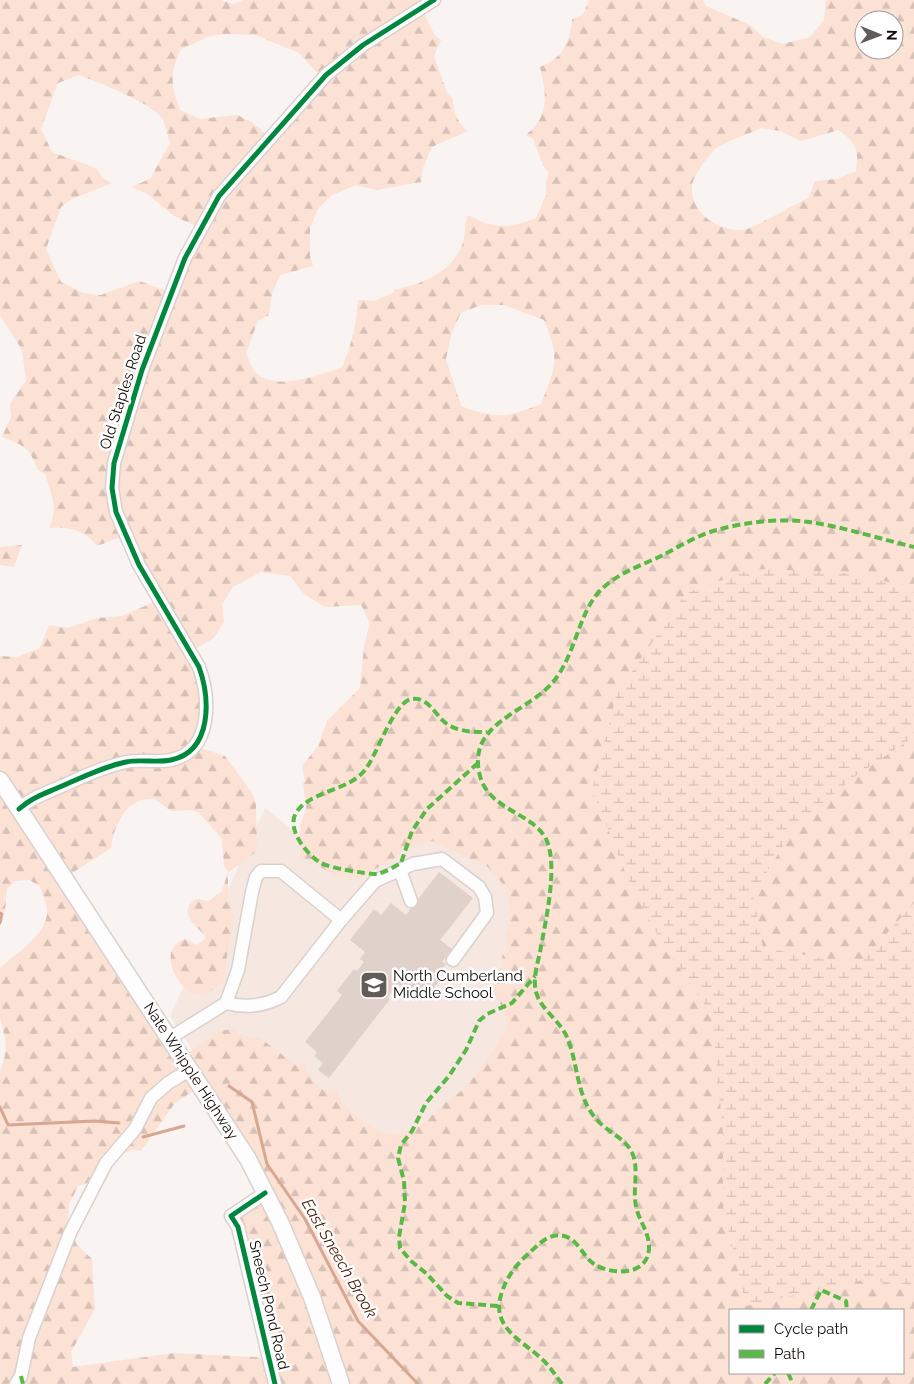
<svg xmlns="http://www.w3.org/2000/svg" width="914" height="1384" viewBox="0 0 914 1384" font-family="Raleway,sans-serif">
<defs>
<pattern id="forest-firs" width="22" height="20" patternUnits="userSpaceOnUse" patternTransform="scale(1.25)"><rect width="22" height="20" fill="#fce1d5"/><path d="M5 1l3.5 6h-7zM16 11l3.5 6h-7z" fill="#d7c0b5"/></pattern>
<pattern id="wetland-marsh" width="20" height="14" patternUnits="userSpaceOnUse" patternTransform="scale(1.25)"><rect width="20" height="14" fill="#fce1d5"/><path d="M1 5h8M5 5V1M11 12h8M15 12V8" fill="none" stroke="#d7c0b5"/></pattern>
</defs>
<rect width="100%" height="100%" fill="#f9f4f2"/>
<!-- built -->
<polygon fill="#f6e7e1" points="412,791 587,953 427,1164 195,1054 170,1016 265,808 345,872"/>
<!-- forest -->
<g fill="url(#forest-firs)" fill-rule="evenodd">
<path d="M0 0H221L233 4 243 0H436L423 11 435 36 441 40 434 56 447 93 453 99C453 112 458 124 468 131L432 147 423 168 421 182 376 190 356 185 332 195 318 209 310 228V257L313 266 280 275 272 294 269 315 258 321 246 353C249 359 252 370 257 374 277 391 321 375 342 367 352 345 356 324 358 300L374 301 393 293 395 289C421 286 455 270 463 242 466 233 464 224 468 215 493 229 509 229 536 218L546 195V182L549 173 543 165 533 139 526 135C551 114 546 96 540 67 563 58 570 43 572 19L583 15 589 0H703L706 6 750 25 763 37 783 44 810 37 824 20 826 0H914V1384H0V1071C10 1045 5 1041 0 1017 0 1002 0 984 0 968 16 953 49 934 47 909 46 901 42 893 40 886L29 880 15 881 7 889 5 911 0 914V656L17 657 40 648 49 625 68 628 97 618 121 616 157 601 126 535 97 546C85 530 69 526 49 528 59 508 51 494 45 474L38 470C29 447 25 446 2 437L11 417 10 403 26 381 22 350 0 315ZM864 20H894V50H864ZM226 34 255 35 299 53 323 79 269 137 252 122 237 115 200 119 180 110C171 84 169 75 181 49L210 36ZM79 75C98 82 149 102 161 117 166 123 167 136 170 143L150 179 131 187 146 193 174 216 200 228 170 292 139 281 101 295 83 293 61 282 46 249 61 207 72 199 112 183 103 178 96 168 52 152 41 129 58 83ZM762 128 780 131 801 141 839 130C856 144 859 148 856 171L836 179 815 181 808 198C796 204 752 229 743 230 718 232 689 212 692 185 694 176 707 157 714 150 719 144 753 132 762 128ZM481 305H504L544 320C560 359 556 366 541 404 506 418 497 419 461 406L446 359 452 332 461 313ZM261 572 290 576 304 594 325 607 361 605 370 623 364 646 360 688 327 721 318 746 302 766 305 781 303 783 306 808 300 826 299 841 302 850 299 858 309 860 334 875 359 879C373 867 392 865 403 849L432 841 488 867 502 883 508 896 510 923 505 935 508 947 502 956 504 966 493 974 479 976C493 993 509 1008 506 1032 493 1049 478 1076 462 1090 456 1096 449 1099 444 1104 420 1127 403 1148 368 1125 353 1115 342 1106 336 1088L325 1091C312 1082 307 1077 305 1062L297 1066 260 1038 242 1036 234 1029 220 1031 182 1057 66 877 111 848C113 831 121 809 139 801 143 799 150 799 155 799L171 811 192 810 199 813 222 839 224 866 228 872 222 891 209 901 196 899 189 905 187 912 191 921 206 937 202 942 196 945 185 939C162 946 170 975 185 988 189 992 198 993 204 996L223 982 234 912 228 902V873L257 851 256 803 252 793 225 756 198 747 206 681 193 650 214 638 224 622 222 605 233 587ZM198 1088 260 1191 234 1218 274 1358 173 1353 73 1367 71 1352 95 1309 92 1259 77 1245 68 1224 69 1205 78 1186 87 1183 93 1173 115 1157 132 1150 141 1151 175 1103ZM730 1310H903V1373H730Z"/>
<polygon points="22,545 14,567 0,565 0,547"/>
</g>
<!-- wetland -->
<polygon fill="url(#wetland-marsh)" points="753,569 838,572 914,587 914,737 854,777 797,824 753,894 763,948 859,964 914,903 914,1285 863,1280 746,1306 723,1207 723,1134 712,1015 665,948 632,889 592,790 617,693 686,593"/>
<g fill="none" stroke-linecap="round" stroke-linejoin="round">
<!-- stream -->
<g stroke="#d7a792" stroke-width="3">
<polyline points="0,913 2,914 0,923"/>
<polyline points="229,1086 252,1102 267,1164 305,1219 358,1321 418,1384"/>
<polyline points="0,1107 8,1125 94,1121 119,1123"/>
<polyline points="143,1137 184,1126"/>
</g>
</g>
<!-- building -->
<polygon fill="#e1d1cb" points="439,872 473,898 440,940 452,949 442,962 446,964 436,977 440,980 430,992 426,988 417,999 398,984 388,997 390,999 329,1078 318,1070 323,1063 314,1056 317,1052 305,1042 342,995 337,991 354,969 357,971 364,962 360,959 365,952 350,940 374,909 381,915 391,903 406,915"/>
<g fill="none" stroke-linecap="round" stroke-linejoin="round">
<defs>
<g id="minor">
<path d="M19 809C30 799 41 795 55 789 79 779 99 768 126 762 140 759 156 763 171 760 213 751 210 698 199 667L139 565 116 512 112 488 114 463 142 370 185 258 219 196 326 75 363 45 434 0"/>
<polyline points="400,870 411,901"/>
<path d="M226 1003C245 1008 264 1006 281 997L341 920"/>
<polyline points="170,1038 226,1003 238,970 252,892 256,877 261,871 281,871 341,920 375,881 413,864 442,859 479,887 485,897 487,913 453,960"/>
<polyline points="265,1193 231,1216 238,1227 275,1384"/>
<polyline points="16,1384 21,1376 29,1338 70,1233 106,1163 135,1129 151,1098 168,1083 191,1069"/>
</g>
<polyline id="major" points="0,780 248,1159 280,1222 312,1297 341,1384"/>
</defs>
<!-- minor casing -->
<use href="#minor" stroke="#d8d1ce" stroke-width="15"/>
<!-- major casing -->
<use href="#major" stroke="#d8d1ce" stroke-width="19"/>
<!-- minor -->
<use href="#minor" stroke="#fefdfd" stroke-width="12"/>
<!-- major -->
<use href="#major" stroke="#fefdfd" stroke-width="16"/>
<!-- quiet -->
<g stroke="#58b947" stroke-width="4" stroke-dasharray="8 4" stroke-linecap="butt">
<path d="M478 763 427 809 412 831 401 863C394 867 384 873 377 874 366 874 330 868 321 863 307 855 286 829 296 813 309 791 349 791 365 770 377 755 394 701 412 699 431 697 435 718 450 726 462 732 475 732 487 732"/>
<polyline points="498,1306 458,1303 447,1296 427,1274 411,1261 400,1248 399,1237 405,1203 404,1181 398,1158 401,1145 412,1131 426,1103 449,1076 466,1050 479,1021 487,1014 512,1003 535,976"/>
<polyline points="811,1310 821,1290 846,1301 847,1310"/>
<polyline points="788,1373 793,1384"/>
<polyline points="21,1376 23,1384"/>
<path d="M562 1384C556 1376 551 1368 544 1361 524 1341 491 1329 501 1295 506 1278 515 1266 528 1254 538 1245 549 1232 564 1236 578 1239 583 1257 594 1264 613 1276 650 1276 649 1246 649 1232 638 1219 636 1206 633 1192 637 1177 635 1163 632 1140 612 1136 598 1121 575 1097 579 1063 566 1035 559 1021 541 1008 537 995 532 981 537 966 540 952 545 924 559 865 546 839 533 813 489 810 480 776 466 723 526 714 553 682 575 656 578 616 598 593 614 575 637 567 659 557 677 548 697 535 717 530 745 522 780 518 809 522 844 527 880 539 914 547"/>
<polyline points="765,1384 775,1373"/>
</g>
<defs>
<g id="cycleway">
<path d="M19 809C30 799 41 795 55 789 79 779 99 768 126 762 140 759 156 763 171 760 213 751 210 698 199 667L139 565 116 512 112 488 114 463 142 370 185 258 219 196 326 75 363 45 434 0"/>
<polyline points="265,1193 231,1216 238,1227 275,1384"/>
</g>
</defs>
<!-- cycleway casing -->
<use href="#cycleway" stroke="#fff" stroke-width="8"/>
<!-- cycleway -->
<use href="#cycleway" stroke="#00873e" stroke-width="5"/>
</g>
<!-- icons -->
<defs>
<symbol id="school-square" viewBox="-11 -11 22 22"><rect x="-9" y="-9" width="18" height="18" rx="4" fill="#625c59" stroke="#fff"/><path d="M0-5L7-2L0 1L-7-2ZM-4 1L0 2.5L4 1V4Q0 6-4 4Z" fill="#fff"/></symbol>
</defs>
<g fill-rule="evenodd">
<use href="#school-square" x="358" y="969" width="32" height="32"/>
</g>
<g text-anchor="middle" stroke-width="5" stroke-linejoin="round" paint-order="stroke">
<!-- street labels -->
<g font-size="15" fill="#110a07" stroke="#fff">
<text transform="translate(123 392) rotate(-72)" y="5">Old Staples Road</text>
<text transform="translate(191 1071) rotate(57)" y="5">Nate Whipple Highway</text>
<text transform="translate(269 1305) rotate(77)" y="5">Sneech Pond Road</text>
</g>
<!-- poi labels -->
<g font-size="15" fill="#110a07" stroke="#fff" text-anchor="start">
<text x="393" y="981">North Cumberland<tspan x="393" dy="17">Middle School</tspan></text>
</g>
<!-- water labels -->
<g font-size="16" font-style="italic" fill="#4e230d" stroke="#fff">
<text transform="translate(340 1258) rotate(60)" y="6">East Sneech Brook</text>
</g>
</g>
<!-- legend -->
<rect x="729" y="1309" width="175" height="65" fill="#ffffff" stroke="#a09d9c"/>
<rect x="739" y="1325" width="25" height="8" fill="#00873e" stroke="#a09d9c"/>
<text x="774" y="1334" font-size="15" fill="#110a07">Cycle path</text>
<rect x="739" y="1350" width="25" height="8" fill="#58b947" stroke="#a09d9c"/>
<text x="774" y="1359" font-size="15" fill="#110a07">Path</text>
<!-- north arrow -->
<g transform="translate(879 35) rotate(91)"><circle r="24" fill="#ffffff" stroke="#a09d9c"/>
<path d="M0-4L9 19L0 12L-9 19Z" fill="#625c59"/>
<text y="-8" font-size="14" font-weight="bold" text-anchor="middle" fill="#110a07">N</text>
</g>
</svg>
